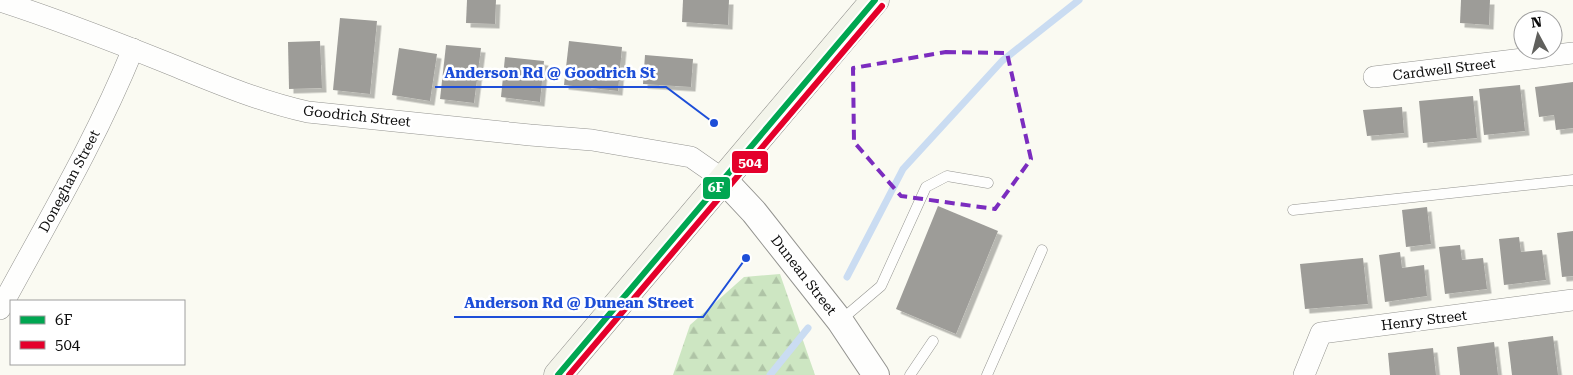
<svg xmlns="http://www.w3.org/2000/svg" width="1573" height="375" viewBox="0 0 1573 375" font-family="'Roboto Serif',serif">
<defs>
<pattern id="forest-firs" width="22" height="20" patternUnits="userSpaceOnUse" patternTransform="scale(1.25)"><rect width="22" height="20" fill="#cde6c2"/><path d="M5 1l3.5 6h-7zM16 11l3.5 6h-7z" fill="#afc4a6"/></pattern>
<filter id="shadow"><feDropShadow dx="4.5" dy="4.5" stdDeviation="0" flood-color="#0004"/></filter>
</defs>
<rect width="100%" height="100%" fill="#fafaf2"/>
<!-- forest -->
<polygon fill="url(#forest-firs)" points="780,274 815,375 673,375 690,325 744,277"/>
<g fill="none" stroke-linecap="round" stroke-linejoin="round">
<!-- stream -->
<g stroke="#cadcf2" stroke-width="7">
<polyline points="847,277 903,169 1002,61 1079,0"/>
<polyline points="770,375 808,328"/>
</g>
</g>
<!-- building -->
<g fill="#9d9c98" filter="url(#shadow)">
<polygon points="467,0 496,0 495,24 466,23"/>
<polygon points="683,0 729,0 728,25 682,22"/>
<polygon points="1461,0 1490,0 1489,25 1460,23"/>
<polygon points="340,18 377,21 370,94 333,90"/>
<polygon points="320,41 322,88 289,89 288,42"/>
<polygon points="569,41 622,47 618,91 564,85"/>
<polygon points="446,45 481,48 474,103 440,99"/>
<polygon points="399,48 437,54 430,101 392,95"/>
<polygon points="645,55 693,59 691,87 643,84"/>
<polygon points="505,57 544,61 540,102 501,97"/>
<polygon points="1573,82 1573,128 1556,130 1554,115 1539,117 1535,87"/>
<polygon points="1520,85 1525,131 1484,135 1479,89"/>
<polygon points="1473,96 1477,138 1423,143 1419,101"/>
<polygon points="1402,107 1404,133 1367,136 1363,110"/>
<polygon points="938,206 998,231 956,334 896,309"/>
<polygon points="1427,207 1431,244 1406,247 1402,210"/>
<polygon points="1573,231 1573,276 1562,277 1557,233"/>
<polygon points="1519,237 1521,252 1542,250 1546,280 1504,285 1499,239"/>
<polygon points="1460,245 1462,260 1483,258 1487,289 1445,294 1439,247"/>
<polygon points="1400,252 1402,268 1424,265 1427,296 1385,302 1379,255"/>
<polygon points="1363,258 1368,304 1305,309 1300,264"/>
<polygon points="1553,336 1558,375 1512,375 1508,342"/>
<polygon points="1494,342 1498,375 1460,375 1457,347"/>
<polygon points="1433,348 1436,375 1390,375 1388,353"/>
</g>
<g fill="none" stroke-linecap="round" stroke-linejoin="round">
<defs>
<g id="service">
<polyline points="1293,210 1573,180"/>
<polyline points="841,320 881,286 926,187 947,176 988,183"/>
<polyline points="910,375 933,341"/>
<polyline points="987,375 1042,250"/>
</g>
<g id="minor">
<path d="M0 1C56 19 110 40 165 62 212 81 258 101 308 112L530 135 592 140 691 157 724 180"/>
<polyline points="1374,77 1573,53"/>
<path d="M0 309C46 224 96 140 133 49"/>
<polyline points="1304,375 1321,333 1573,300"/>
</g>
<polyline id="tertiary" points="724,180 754,212 840,321 876,375"/>
<polyline id="secondary" points="558,375 875,0"/>
</defs>
<!-- service casing -->
<use href="#service" stroke="#949490" stroke-width="11"/>
<!-- minor casing -->
<use href="#minor" stroke="#949490" stroke-width="22"/>
<!-- tertiary casing -->
<use href="#tertiary" stroke="#949490" stroke-width="28"/>
<!-- secondary casing -->
<use href="#secondary" stroke="#8a8a87" stroke-width="29"/>
<!-- service -->
<use href="#service" stroke="#fefefd" stroke-width="10"/>
<!-- minor -->
<use href="#minor" stroke="#fefefd" stroke-width="21"/>
<!-- tertiary -->
<use href="#tertiary" stroke="#fefefd" stroke-width="26"/>
<!-- secondary -->
<use href="#secondary" stroke="#f3f4ea" stroke-width="28"/>
<defs>
<polyline id="bus-1" points="558,375 875,0"/>
<polyline id="bus-2" points="569,375 882,6"/>
</defs>
<!-- bus-1 casing -->
<use href="#bus-1" stroke="#fff" stroke-width="10"/>
<!-- bus-2 casing -->
<use href="#bus-2" stroke="#fff" stroke-width="10"/>
<!-- bus-1 -->
<use href="#bus-1" stroke="#00a651" stroke-width="6"/>
<!-- bus-2 -->
<use href="#bus-2" stroke="#e4002b" stroke-width="6"/>
</g>
<!-- marked area -->
<path fill="none" stroke="#7b2cbf" stroke-width="4" stroke-dasharray="10 6" stroke-linejoin="round" d="M946 52 1007 53 1031 159 995 209 901 196 854 142 853 68Z"/>
<g text-anchor="middle" stroke-width="5" stroke-linejoin="round" paint-order="stroke">
<!-- street labels -->
<g font-size="14" fill="#0d0d0d" stroke="#fff">
<text transform="translate(1444 69) rotate(-7)" y="5">Cardwell Street</text>
<text transform="translate(357 116) rotate(6)" y="5">Goodrich Street</text>
<text transform="translate(69 181) rotate(-62)" y="5">Doneghan Street</text>
<text transform="translate(804 275) rotate(52)" y="5">Dunean Street</text>
<text transform="translate(1424 320) rotate(-7)" y="5">Henry Street</text>
</g>
</g>
<!-- callouts -->
<path fill="none" stroke="#1d4ed8" stroke-width="2" d="M714 123L666 87H435M746 258L703 317H454"/>
<g fill="#1d4ed8" stroke="#fff" stroke-width="2">
<circle cx="714" cy="123" r="5"/>
<circle cx="746" cy="258" r="5"/>
</g>
<g font-size="15" text-anchor="middle" font-weight="bold" fill="#1d4ed8" stroke="#fff" stroke-width="5" stroke-linejoin="round" paint-order="stroke">
<text x="550" y="78">Anderson Rd @ Goodrich St</text>
<text x="579" y="308">Anderson Rd @ Dunean Street</text>
</g>
<g stroke="#fff" stroke-width="2">
<rect x="731" y="150" width="38" height="24" rx="5" fill="#e4002b"/>
<rect x="702" y="176" width="29" height="24" rx="5" fill="#00a651"/>
</g>
<g font-size="14" text-anchor="middle" font-weight="bold" fill="#fff">
<text x="750" y="167">504</text>
<text x="716" y="192">6F</text>
</g>
<!-- legend -->
<rect x="10" y="300" width="175" height="65" fill="#ffffff" stroke="#9e9e9e"/>
<rect x="20" y="316" width="25" height="8" fill="#00a651" stroke="#9e9e9e"/>
<text x="55" y="325" font-size="15" fill="#0d0d0d">6F</text>
<rect x="20" y="341" width="25" height="8" fill="#e4002b" stroke="#9e9e9e"/>
<text x="55" y="350" font-size="15" fill="#0d0d0d">504</text>
<!-- north arrow -->
<g transform="translate(1538 35) rotate(353)"><circle r="24" fill="#ffffff" stroke="#9e9e9e"/>
<path d="M0-4L9 19L0 12L-9 19Z" fill="#60605d"/>
<text y="-8" font-size="14" font-weight="bold" text-anchor="middle" fill="#0d0d0d">N</text>
</g>
</svg>
